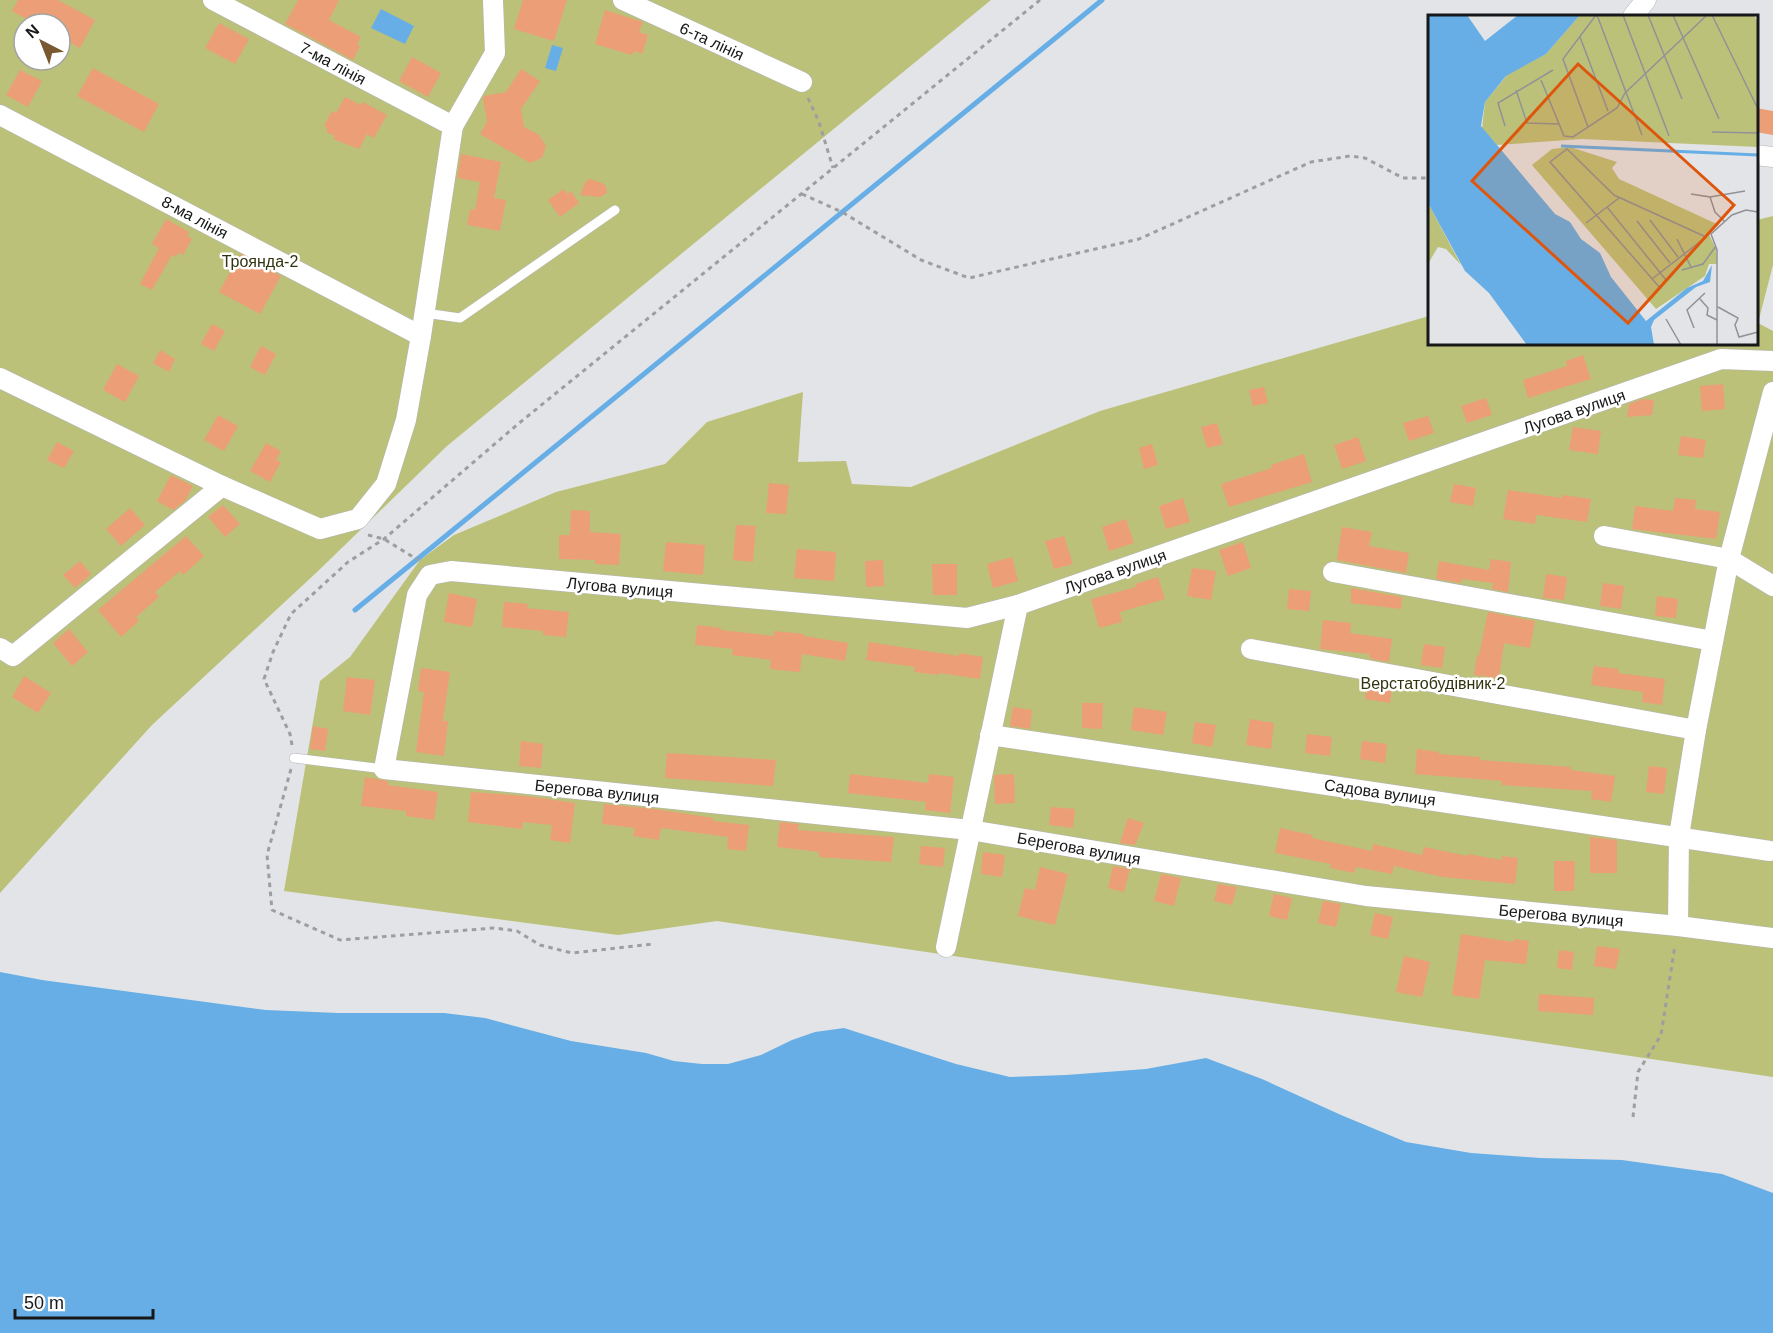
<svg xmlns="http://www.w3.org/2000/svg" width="1773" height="1333" viewBox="0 0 1773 1333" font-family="Helvetica,sans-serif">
<rect width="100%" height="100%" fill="#e3e4e7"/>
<!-- green -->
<g fill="#bcc17a" fill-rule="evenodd">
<path d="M0 0H991L447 446 316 573 152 725 0 893ZM24 24H60V60H24Z"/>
<polygon points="1773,216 1773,265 1758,323 1773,331 1773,1077 717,921 618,935 284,891 320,681 350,657 420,560 454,535 556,492 665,464 707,422 803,392 798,462 846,461 852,484 911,487 1100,411 1429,316 1430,344 1756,344 1757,220"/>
</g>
<!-- water -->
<g fill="#66aee5">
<polygon points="381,9 414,26 405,44 371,28"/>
<polygon points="552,45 563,48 556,71 545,68"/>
<polygon points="0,972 42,980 266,1010 338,1013 444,1013 485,1018 571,1041 646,1053 674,1061 702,1064 728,1064 761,1055 792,1040 815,1032 844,1028 956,1064 1010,1077 1066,1075 1146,1069 1206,1058 1262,1079 1341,1115 1406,1142 1471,1153 1540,1158 1622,1160 1722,1174 1773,1193 1773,1333 0,1333"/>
</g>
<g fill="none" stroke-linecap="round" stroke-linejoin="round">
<!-- stream -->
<polyline stroke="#66aee5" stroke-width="5" points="355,610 1102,0"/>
</g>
<!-- building -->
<g fill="#ec9e76">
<polygon points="18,0 58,0 95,20 80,48 60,37 60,24 36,24 12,11"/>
<polygon points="298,0 339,0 329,20 361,37 357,44 360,46 353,60 285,24"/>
<polygon points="523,0 567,0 554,41 514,29"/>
<polygon points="605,10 643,22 639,32 648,35 642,54 634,51 632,55 595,44"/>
<polygon points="219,23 249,39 235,64 205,48"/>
<polygon points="412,57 441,73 428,97 399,81"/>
<polygon points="93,68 159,104 144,132 77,96"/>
<polygon points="521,69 540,81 521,109 524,127 539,135 546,146 542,158 530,163 480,134 487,122 483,98 484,96 506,92"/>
<polygon points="20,70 42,81 28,107 6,95"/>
<polygon points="345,97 361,105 363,102 387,115 374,138 367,134 359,149 333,139 335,136 326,132 327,128 324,126 332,111 336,113"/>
<polygon points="1756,108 1773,111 1773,135 1756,132"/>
<polygon points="461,154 501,162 494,198 506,200 500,231 467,225 470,209 475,210 480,182 457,178"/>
<polygon points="590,179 602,183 606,186 607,193 600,197 580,195 586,181"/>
<polygon points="564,189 567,194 571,191 579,203 560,217 548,200"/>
<polygon points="166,219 189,232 187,236 192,239 183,255 178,253 176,257 172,255 152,290 140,284 159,248 152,244"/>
<polygon points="240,254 281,276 260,314 219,292"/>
<polygon points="212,324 225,331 214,351 201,344"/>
<polygon points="261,346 276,354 265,375 250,367"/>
<polygon points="160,350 175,359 169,372 153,363"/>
<polygon points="1583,355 1591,379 1528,398 1523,380 1567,366 1566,361"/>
<polygon points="117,364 139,376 125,402 103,390"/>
<polygon points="1723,384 1725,409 1702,411 1700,386"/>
<polygon points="1264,387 1268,403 1253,406 1249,390"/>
<polygon points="1486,398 1492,415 1467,423 1461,406"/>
<polygon points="1643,399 1654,400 1652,415 1627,417 1629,404"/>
<polygon points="218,415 238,426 224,451 204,440"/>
<polygon points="1428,416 1434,433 1409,441 1403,423"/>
<polygon points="1217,423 1223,444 1207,448 1201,427"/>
<polygon points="1573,427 1601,431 1598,454 1569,450"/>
<polygon points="1681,436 1706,440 1703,458 1678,455"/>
<polygon points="1358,437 1366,461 1342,469 1334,445"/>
<polygon points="57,442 74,451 64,468 47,460"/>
<polygon points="266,443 281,451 276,460 281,462 270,482 250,471"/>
<polygon points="1152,444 1158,465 1144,469 1139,448"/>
<polygon points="1304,454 1312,482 1229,507 1221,484 1272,468 1271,465"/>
<polygon points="171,475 193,486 185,501 173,510 157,501"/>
<polygon points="769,483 789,485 786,514 766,513"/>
<polygon points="1454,484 1476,488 1473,506 1450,502"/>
<polygon points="1508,490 1562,498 1562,495 1591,499 1587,522 1536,515 1535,524 1503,519"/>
<polygon points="1183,498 1190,522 1166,529 1159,506"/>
<polygon points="1675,498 1696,500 1695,509 1720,512 1716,539 1632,529 1635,506 1673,511"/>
<polygon points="223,505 240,524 225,537 208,517"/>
<polygon points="130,508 145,525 121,546 106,529"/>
<polygon points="571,510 590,511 590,532 621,534 619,565 595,564 595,560 559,559 559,535 570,535"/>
<polygon points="1126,519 1134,543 1109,551 1102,527"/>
<polygon points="736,525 756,526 753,562 733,560"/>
<polygon points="1342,527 1372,532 1369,546 1409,553 1406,573 1337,560"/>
<polygon points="186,536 204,556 183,575 180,571 155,592 159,597 136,617 139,621 121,637 98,610"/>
<polygon points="1064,536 1073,564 1054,569 1045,541"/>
<polygon points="666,542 705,545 703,575 663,571"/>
<polygon points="1243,542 1251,568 1228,576 1219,550"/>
<polygon points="797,549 836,552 834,581 794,578"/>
<polygon points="1012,557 1018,581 993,588 987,564"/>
<polygon points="1491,559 1511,562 1508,592 1492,589 1493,583 1462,579 1461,583 1436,579 1439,561 1489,570"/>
<polygon points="883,560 884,586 866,587 865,561"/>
<polygon points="80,561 91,574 75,588 63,575"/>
<polygon points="932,564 957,564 957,595 933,595"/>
<polygon points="1192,568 1216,571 1211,600 1187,596"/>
<polygon points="1546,574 1567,577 1564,600 1543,598"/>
<polygon points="1158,577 1165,599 1120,612 1122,622 1099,628 1091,599 1136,587 1135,584"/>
<polygon points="1603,583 1624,586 1621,609 1600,606"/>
<polygon points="1351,588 1402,597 1401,609 1351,603"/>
<polygon points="1289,589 1311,591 1309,611 1287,609"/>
<polygon points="449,593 477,599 472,627 444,622"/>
<polygon points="1657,596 1678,599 1676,618 1655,616"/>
<polygon points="504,602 528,604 527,608 569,612 566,637 543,635 543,631 502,627"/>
<polygon points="1488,612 1535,621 1530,648 1504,643 1499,678 1474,675 1477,655 1479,656"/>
<polygon points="1323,620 1351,623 1350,633 1392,639 1389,662 1371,659 1369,654 1320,649"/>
<polygon points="697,625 721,628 721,630 774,636 774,631 804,634 804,636 848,643 845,661 802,654 800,672 770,669 771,660 732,655 733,649 695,645"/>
<polygon points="69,629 88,652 72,666 53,643"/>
<polygon points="869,642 959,656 959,653 983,657 980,679 939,673 939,675 914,672 915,667 866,660"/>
<polygon points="1424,644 1445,647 1442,668 1421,665"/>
<polygon points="1594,666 1619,669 1618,673 1665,679 1662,705 1642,702 1643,692 1591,685"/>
<polygon points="421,668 450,672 443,721 448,721 444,756 416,752 424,692 418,691"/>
<polygon points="24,676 51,693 38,713 12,697"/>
<polygon points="347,677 375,680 370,715 343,711"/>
<polygon points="1367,682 1392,687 1390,703 1365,699"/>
<polygon points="1082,703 1103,703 1102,729 1082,728"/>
<polygon points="1013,707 1032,710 1030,729 1010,726"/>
<polygon points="1134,707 1167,712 1163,735 1131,730"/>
<polygon points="1250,719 1274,723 1271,749 1246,745"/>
<polygon points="1195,722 1216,725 1212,747 1192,743"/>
<polygon points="313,726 328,729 325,751 310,749"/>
<polygon points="1307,734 1332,737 1330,756 1305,753"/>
<polygon points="521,741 543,744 541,768 519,766"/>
<polygon points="1362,741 1387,744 1385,763 1360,759"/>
<polygon points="1417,749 1439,752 1439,754 1480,757 1480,760 1571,767 1571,770 1615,776 1611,802 1591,799 1592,791 1501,785 1502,781 1415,774"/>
<polygon points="667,753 776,760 773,786 665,778"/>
<polygon points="1649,766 1667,768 1664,794 1646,792"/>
<polygon points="850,774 928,783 929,774 954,777 950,813 925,810 926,802 848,793"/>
<polygon points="1014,774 1015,803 995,804 994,775"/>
<polygon points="365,777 388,781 388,785 438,792 434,820 406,816 406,811 361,806"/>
<polygon points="471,792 526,796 575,803 570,843 550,840 552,825 523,822 522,829 468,822"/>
<polygon points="604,804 655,809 713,818 713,821 749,825 746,851 727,849 728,837 661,828 659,840 633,836 635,828 602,824"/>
<polygon points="1051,807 1075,809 1073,828 1049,825"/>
<polygon points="1128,818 1144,823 1135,845 1120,843"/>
<polygon points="780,822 799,824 798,830 894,837 891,862 819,857 819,852 777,847"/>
<polygon points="1280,828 1312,835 1312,838 1372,851 1373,844 1422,855 1424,847 1468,856 1468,854 1502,860 1502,856 1518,858 1515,884 1443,877 1394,866 1392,874 1356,867 1354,873 1330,868 1331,864 1275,853"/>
<polygon points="1590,837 1617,840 1617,873 1590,873"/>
<polygon points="921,846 945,848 943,867 919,864"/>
<polygon points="983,852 1005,855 1002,877 981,874"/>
<polygon points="1554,861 1575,861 1574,891 1554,891"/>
<polygon points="1113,866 1130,869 1124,892 1108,888"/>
<polygon points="1040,867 1068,874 1055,925 1018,916 1025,888 1035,890"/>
<polygon points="1161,874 1181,878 1174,906 1154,901"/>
<polygon points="1218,884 1237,887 1232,905 1214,901"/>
<polygon points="1274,894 1292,898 1287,920 1269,916"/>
<polygon points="1323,901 1341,904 1336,927 1318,923"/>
<polygon points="1375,913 1393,917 1388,939 1370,935"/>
<polygon points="1461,934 1513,942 1514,939 1529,941 1526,964 1485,960 1479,999 1452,995"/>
<polygon points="1597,946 1620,949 1616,969 1594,966"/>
<polygon points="1559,950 1574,952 1572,970 1557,968"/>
<polygon points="1404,956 1430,962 1422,997 1396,992"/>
<polygon points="1539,994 1594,998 1593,1015 1538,1011"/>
</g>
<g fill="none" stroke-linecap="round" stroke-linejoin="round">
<defs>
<g id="service">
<polyline points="425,313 460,318 615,210"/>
<polyline points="294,758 384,769"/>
</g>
<g id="minor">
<polyline points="213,0 453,126"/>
<polyline points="623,0 802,82"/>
<polyline points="1633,16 1646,0"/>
<polyline points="0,115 421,336"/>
<polyline points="1756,155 1773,157"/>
<polyline points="1773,361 1721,359 1018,605 967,618 451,571 430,575 417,595 384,769 970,830 1366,896 1678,926 1773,938"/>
<polyline points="0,378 222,486 320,529 358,519 386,484 406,420 421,336 453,126 495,53 493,0"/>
<polyline points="1604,536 1729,559 1773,586"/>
<polyline points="1333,572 1713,641"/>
<polyline points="0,648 13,656 222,486"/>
<polyline points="1251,649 1696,730"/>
<polyline points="990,735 1770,851"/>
<polyline points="1678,926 1679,836 1696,730 1729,559 1773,392"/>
<polyline points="946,947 1018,605"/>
</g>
</defs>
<!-- service casing -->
<use href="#service" stroke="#b3b4b7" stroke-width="10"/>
<!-- minor casing -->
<use href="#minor" stroke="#b3b4b7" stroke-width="21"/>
<!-- path -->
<g stroke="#9d9ea0" stroke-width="3" stroke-dasharray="4.5 4.5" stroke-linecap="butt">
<polyline points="808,98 819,122 833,168"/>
<polyline points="802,194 842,212 921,260 969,278 1139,239 1311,162 1350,156 1365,158 1403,178 1430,178"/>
<polyline points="368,535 384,539 418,560"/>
<polyline points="292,745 290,734 264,679 273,652 291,614 348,562 384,539 518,424 1040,0"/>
<polyline points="291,769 267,855 272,910 340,940 494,928 517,931 540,945 572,953 654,944"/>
<polyline points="1633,1117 1638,1072 1661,1035 1675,945"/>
</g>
<!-- service -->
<use href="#service" stroke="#fff" stroke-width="9"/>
<!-- minor -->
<use href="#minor" stroke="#fff" stroke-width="20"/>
</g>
<g text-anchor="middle" stroke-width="5" stroke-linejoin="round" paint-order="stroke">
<!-- street labels -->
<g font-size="16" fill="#171819" stroke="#fff">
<text transform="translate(712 41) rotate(25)" y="6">6-та лінія</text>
<text transform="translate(333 63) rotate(28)" y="6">7-ма лінія</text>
<text transform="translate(195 217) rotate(28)" y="6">8-ма лінія</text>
<text transform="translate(1574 411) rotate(-19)" y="6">Лугова вулиця</text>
<text transform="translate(1115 571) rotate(-19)" y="6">Лугова вулиця</text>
<text transform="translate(620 587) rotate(5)" y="6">Лугова вулиця</text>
<text transform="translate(597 791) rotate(6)" y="6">Берегова вулиця</text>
<text transform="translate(1380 792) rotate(8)" y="6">Садова вулиця</text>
<text transform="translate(1079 848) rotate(10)" y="6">Берегова вулиця</text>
<text transform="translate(1561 915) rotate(5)" y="6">Берегова вулиця</text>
</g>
<!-- park labels -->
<g font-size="16" fill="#31330e" stroke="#fff">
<text x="260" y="267">Троянда-2</text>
<text x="1433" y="689">Верстатобудівник-2</text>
</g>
</g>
<!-- overview -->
<g transform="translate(1428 15)">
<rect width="330" height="330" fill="#e3e4e7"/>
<path d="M152 0H326L330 8V132L154 124 69 130 54 114 57 87 80 59 118 39ZM142 132 189 147 184 153 191 164 291 210 280 217 288 234 289 249H281L277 261 228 294 104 150 124 134ZM0 188 33 250 18 234 10 232 1 247 0 265Z" fill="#bcc17a"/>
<path d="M0 0H39L57 26 90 0H152L118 39 78 61 57 87 53 111 127 199 142 207 153 224 172 238 183 262 218 306 259 273 275 266 284 250 282 267 268 272 226 305 223 312 226 330H99L61 278 37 256 0 188Z" fill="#66aee5"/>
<path fill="none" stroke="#66aee5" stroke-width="3" d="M133 131 330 140"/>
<path fill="none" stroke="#919295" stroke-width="1.5" d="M169 0 214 120M195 0 241 121M220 0 254 84M245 0 291 104M284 0 330 94M152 22 180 96M113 65 136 121 145 122 189 93 197 78 279 0M88 75 99 108 131 109M77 111 70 88 125 55M160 112 135 44 168 0M284 117 330 118M263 179 282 182 287 197 297 207M282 182 317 176M179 192 238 265M222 205 250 242M209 206 242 248M158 208 191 183M249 224 263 252M254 255 275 249 288 231M224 264 278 222 186 180 139 134 122 147 233 274M272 284 280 293 279 300 289 305M290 292 310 303 307 310 311 322 330 317M238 304 253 330M266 313 259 295 277 278M289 330V235L283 219 304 200 318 195 330 197"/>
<path fill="#de560d" fill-opacity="0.15" stroke="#de560d" stroke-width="3" d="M150 49 306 190 200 308 44 166Z"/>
<rect width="330" height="330" fill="none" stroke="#171819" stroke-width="3"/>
</g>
<!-- north arrow -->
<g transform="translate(42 42) rotate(318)"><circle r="28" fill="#ffffff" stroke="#a2a3a3" stroke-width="1.5"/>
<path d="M0-4.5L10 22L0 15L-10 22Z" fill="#7a5830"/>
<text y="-9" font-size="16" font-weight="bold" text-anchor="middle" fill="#171819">N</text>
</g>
<!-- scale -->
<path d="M15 1309v9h138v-9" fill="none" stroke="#171819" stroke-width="3"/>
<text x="24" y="1309" font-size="18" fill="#171819" stroke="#ffffff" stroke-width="4.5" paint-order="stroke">50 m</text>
</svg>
